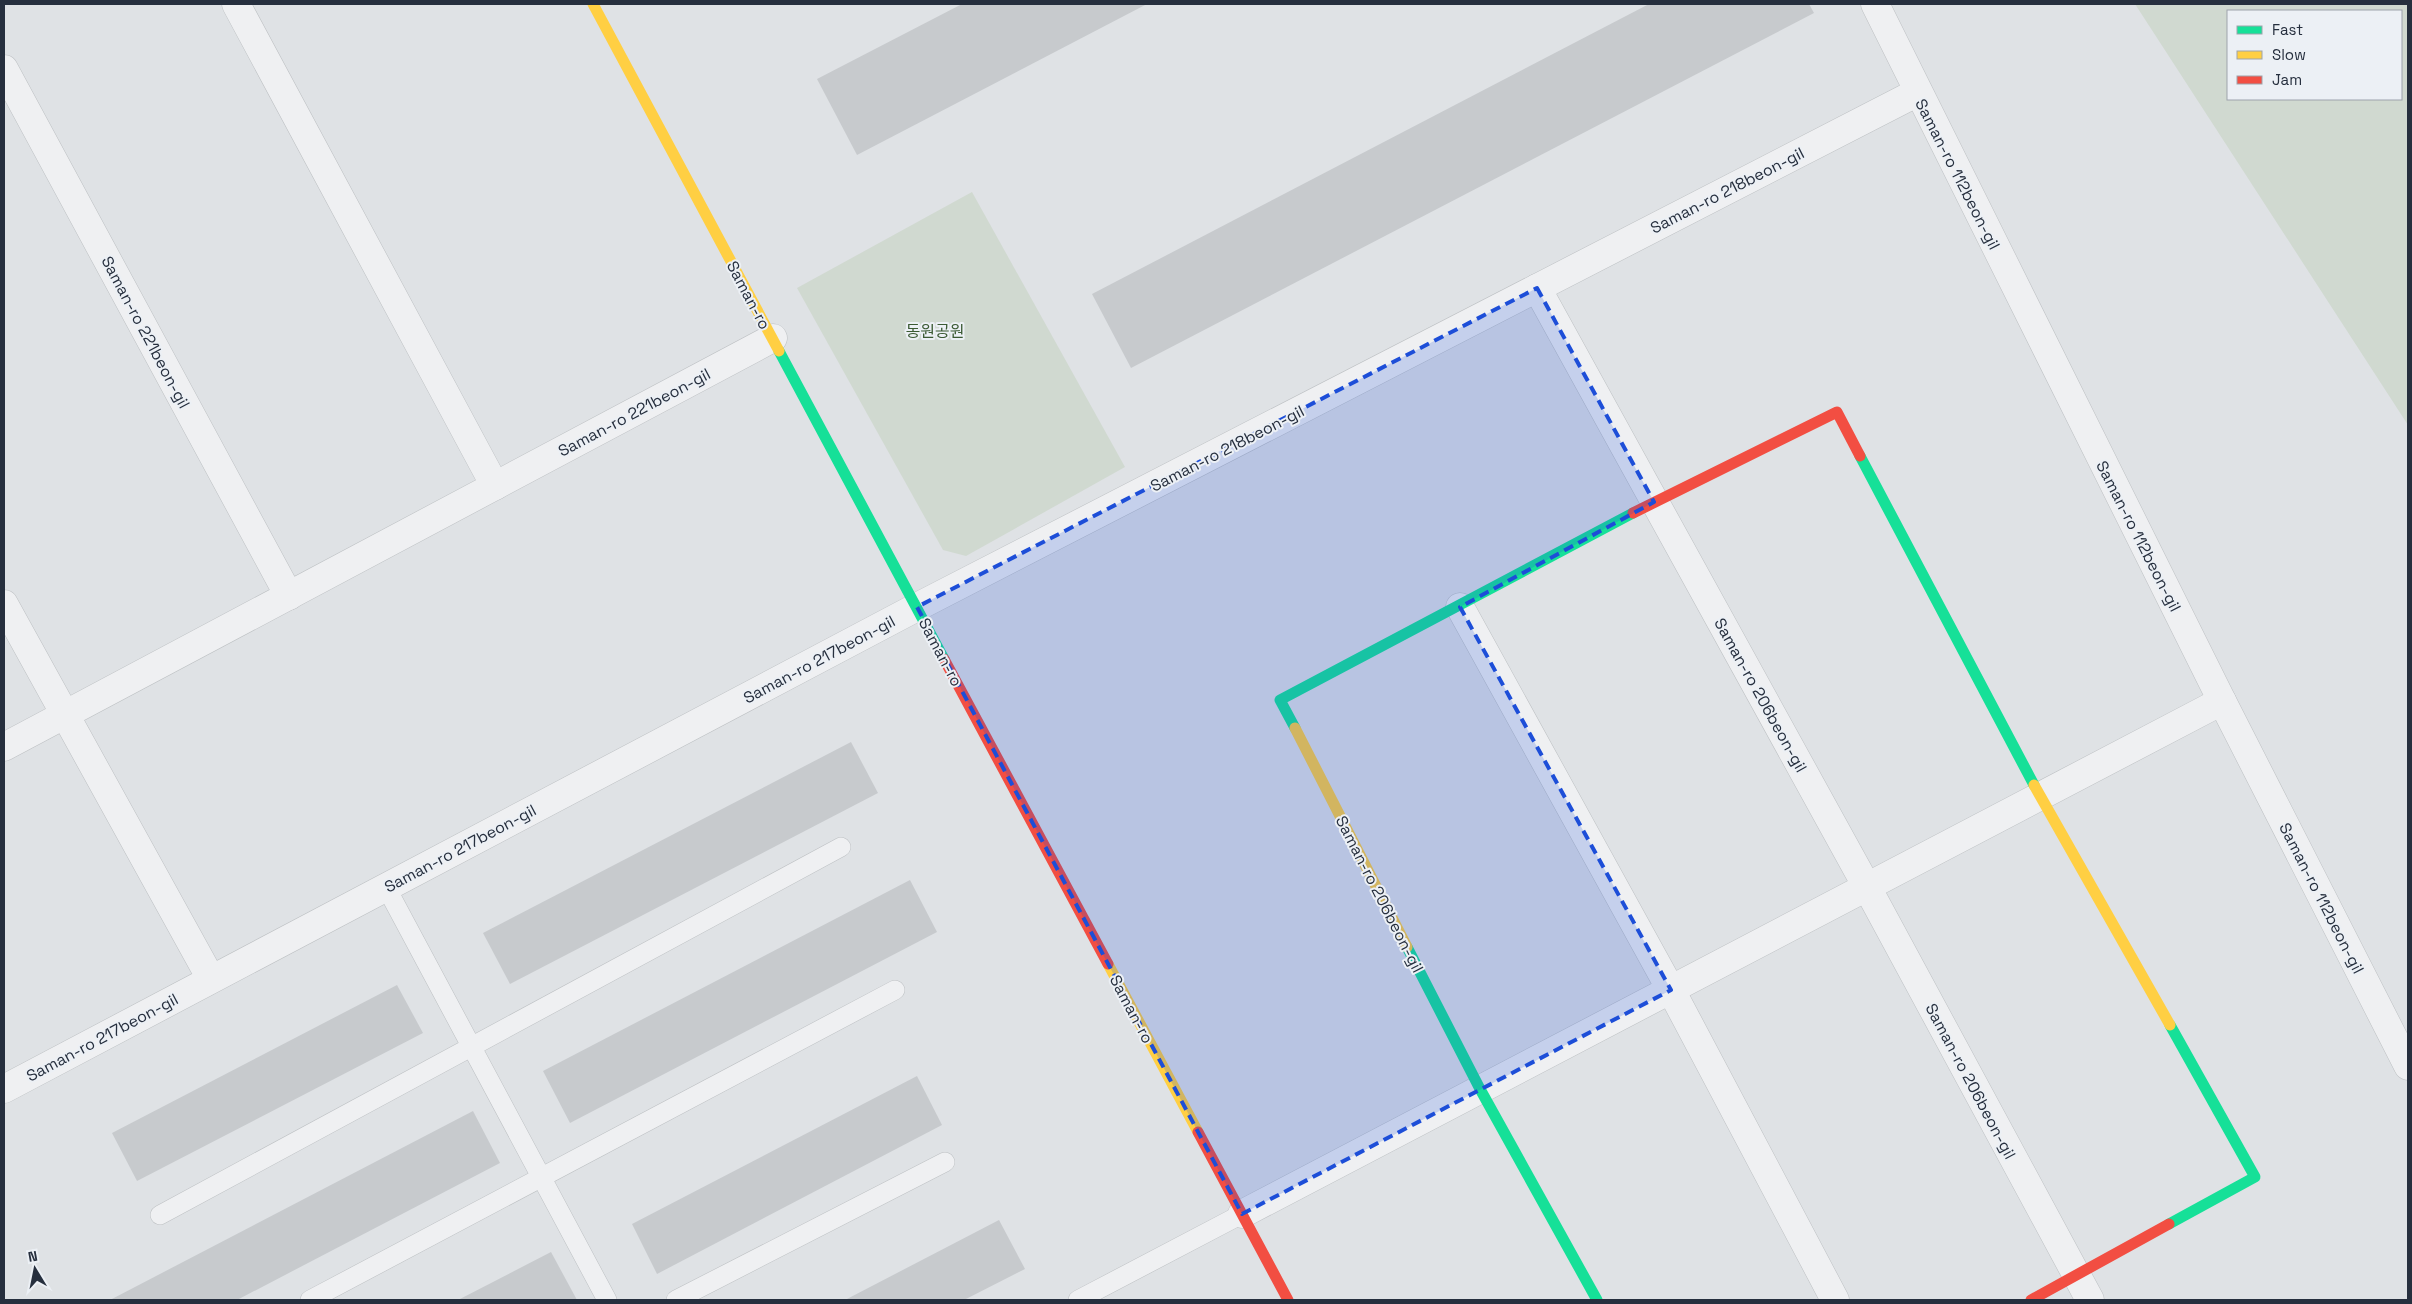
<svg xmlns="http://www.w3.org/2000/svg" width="2412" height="1304" viewBox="0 0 2412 1304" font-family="'Space Grotesk','Noto Sans KR',sans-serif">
<rect width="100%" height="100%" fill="#dfe2e5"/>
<!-- green -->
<g fill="#d0d9d0" fill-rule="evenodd">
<path d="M2135 4H2408V425ZM2228 11H2401V99H2228Z"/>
<polygon points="972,192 1125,467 966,556 943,550 797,288"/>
</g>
<!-- building -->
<g fill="#c7cacd">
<polygon points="962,4 1147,4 857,155 817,79"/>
<polygon points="1649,4 1809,4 1814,13 1131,368 1092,294"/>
<polygon points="851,742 878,793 510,984 483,933"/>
<polygon points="910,880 937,932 570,1123 543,1071"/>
<polygon points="397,985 423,1033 137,1181 112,1133"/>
<polygon points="917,1076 942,1125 657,1274 632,1224"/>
<polygon points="473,1111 500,1163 237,1300 110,1300"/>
<polygon points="999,1220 1025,1269 964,1300 845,1300"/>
<polygon points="551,1252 577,1300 458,1300"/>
</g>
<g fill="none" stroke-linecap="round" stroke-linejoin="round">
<defs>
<g id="lane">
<polyline points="386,887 607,1300"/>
<polyline points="160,1215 841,847"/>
<polyline points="310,1300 895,990"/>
<polyline points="676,1300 945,1162"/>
<polyline points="1078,1300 1242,1214"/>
</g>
<g id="street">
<polyline points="236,4 495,486"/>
<polyline points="1875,4 2222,701 2408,1066"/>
<polyline points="4,69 289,596"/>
<polyline points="1537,288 1867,887 2090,1300"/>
<polyline points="4,604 211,979"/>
<polyline points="1460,607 1671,990 1835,1300"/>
<polyline points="4,747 773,338"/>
<polyline points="4,1089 917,607 1918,92"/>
<polyline points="1242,1214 2222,701"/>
</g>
</defs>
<!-- lane casing -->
<use href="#lane" stroke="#bdc0c3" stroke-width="20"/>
<!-- street casing -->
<use href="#street" stroke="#bdc0c3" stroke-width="29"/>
<!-- lane -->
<use href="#lane" stroke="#eff0f2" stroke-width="19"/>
<!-- street -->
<use href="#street" stroke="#eff0f2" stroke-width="28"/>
<!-- fast -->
<g stroke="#16e098" stroke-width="11">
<polyline points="779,351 944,659"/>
<polyline points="1860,456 2034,785"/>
<polyline points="1295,728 1280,700 1633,513"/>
<polyline points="1407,947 1480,1089 1597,1300"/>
<polyline points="2169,1224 2255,1177 2170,1025"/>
</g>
<!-- slow -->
<g stroke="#ffcf43" stroke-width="11">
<polyline points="593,4 779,351"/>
<polyline points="1295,728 1407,947"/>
<polyline points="2034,785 2170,1025"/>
<polyline points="1108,964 1198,1132"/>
</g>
<!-- jam -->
<g stroke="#f24e42" stroke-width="11">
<polyline points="1633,513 1837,412 1860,456"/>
<polyline points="944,659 1108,964"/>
<polyline points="1198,1132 1288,1300"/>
<polyline points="2031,1300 2169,1224"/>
</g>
</g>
<!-- marked area -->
<path fill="#1d4ed8" fill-opacity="0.2" stroke="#1d4ed8" stroke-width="4" stroke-dasharray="10 6" stroke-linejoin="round" d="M1537 288 1654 502 1460 607 1671 990 1242 1214 917 607Z"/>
<g text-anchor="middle" stroke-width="4" stroke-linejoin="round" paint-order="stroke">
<!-- street labels -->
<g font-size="16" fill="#262f3e" stroke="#ecf0f5">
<text transform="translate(1958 174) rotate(63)" y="6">Saman-ro 112beon-gil</text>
<text transform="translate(1727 190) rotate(-27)" y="6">Saman-ro 218beon-gil</text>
<text transform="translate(749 295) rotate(62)" y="6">Saman-ro</text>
<text transform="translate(146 332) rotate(62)" y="6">Saman-ro 221beon-gil</text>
<text transform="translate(634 412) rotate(-28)" y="6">Saman-ro 221beon-gil</text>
<text transform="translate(1227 448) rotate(-27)" y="6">Saman-ro 218beon-gil</text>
<text transform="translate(2139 536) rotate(63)" y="6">Saman-ro 112beon-gil</text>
<text transform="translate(941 652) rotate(62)" y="6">Saman-ro</text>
<text transform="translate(819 659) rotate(-28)" y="6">Saman-ro 217beon-gil</text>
<text transform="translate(1761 695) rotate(61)" y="6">Saman-ro 206beon-gil</text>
<text transform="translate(460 848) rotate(-28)" y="6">Saman-ro 217beon-gil</text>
<text transform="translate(1380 894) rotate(63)" y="6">Saman-ro 206beon-gil</text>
<text transform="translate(2322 898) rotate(63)" y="6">Saman-ro 112beon-gil</text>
<text transform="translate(1132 1009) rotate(62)" y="6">Saman-ro</text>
<text transform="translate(102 1037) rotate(-28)" y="6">Saman-ro 217beon-gil</text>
<text transform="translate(1971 1081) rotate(62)" y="6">Saman-ro 206beon-gil</text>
</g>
<!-- park labels -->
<g font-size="16" fill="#3b5a33" stroke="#ecf0f5">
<text x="935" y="337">동원공원</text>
</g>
</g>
<!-- border -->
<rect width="2412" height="1304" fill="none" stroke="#262f3e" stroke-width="10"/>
<!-- legend -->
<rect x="2227" y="10" width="175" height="90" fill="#ecf0f5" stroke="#9da3ac"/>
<rect x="2237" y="26" width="25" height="8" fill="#16e098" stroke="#9da3ac"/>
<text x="2272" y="35" font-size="15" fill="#262f3e">Fast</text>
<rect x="2237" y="51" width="25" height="8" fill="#ffcf43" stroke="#9da3ac"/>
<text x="2272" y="60" font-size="15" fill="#262f3e">Slow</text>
<rect x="2237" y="76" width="25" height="8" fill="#f24e42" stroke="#9da3ac"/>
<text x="2272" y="85" font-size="15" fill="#262f3e">Jam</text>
<!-- north arrow -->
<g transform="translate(35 1269) rotate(350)" stroke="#ecf0f5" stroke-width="4" paint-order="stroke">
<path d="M0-4L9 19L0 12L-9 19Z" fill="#262f3e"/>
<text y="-8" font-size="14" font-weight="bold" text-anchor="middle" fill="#262f3e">N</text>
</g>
</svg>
